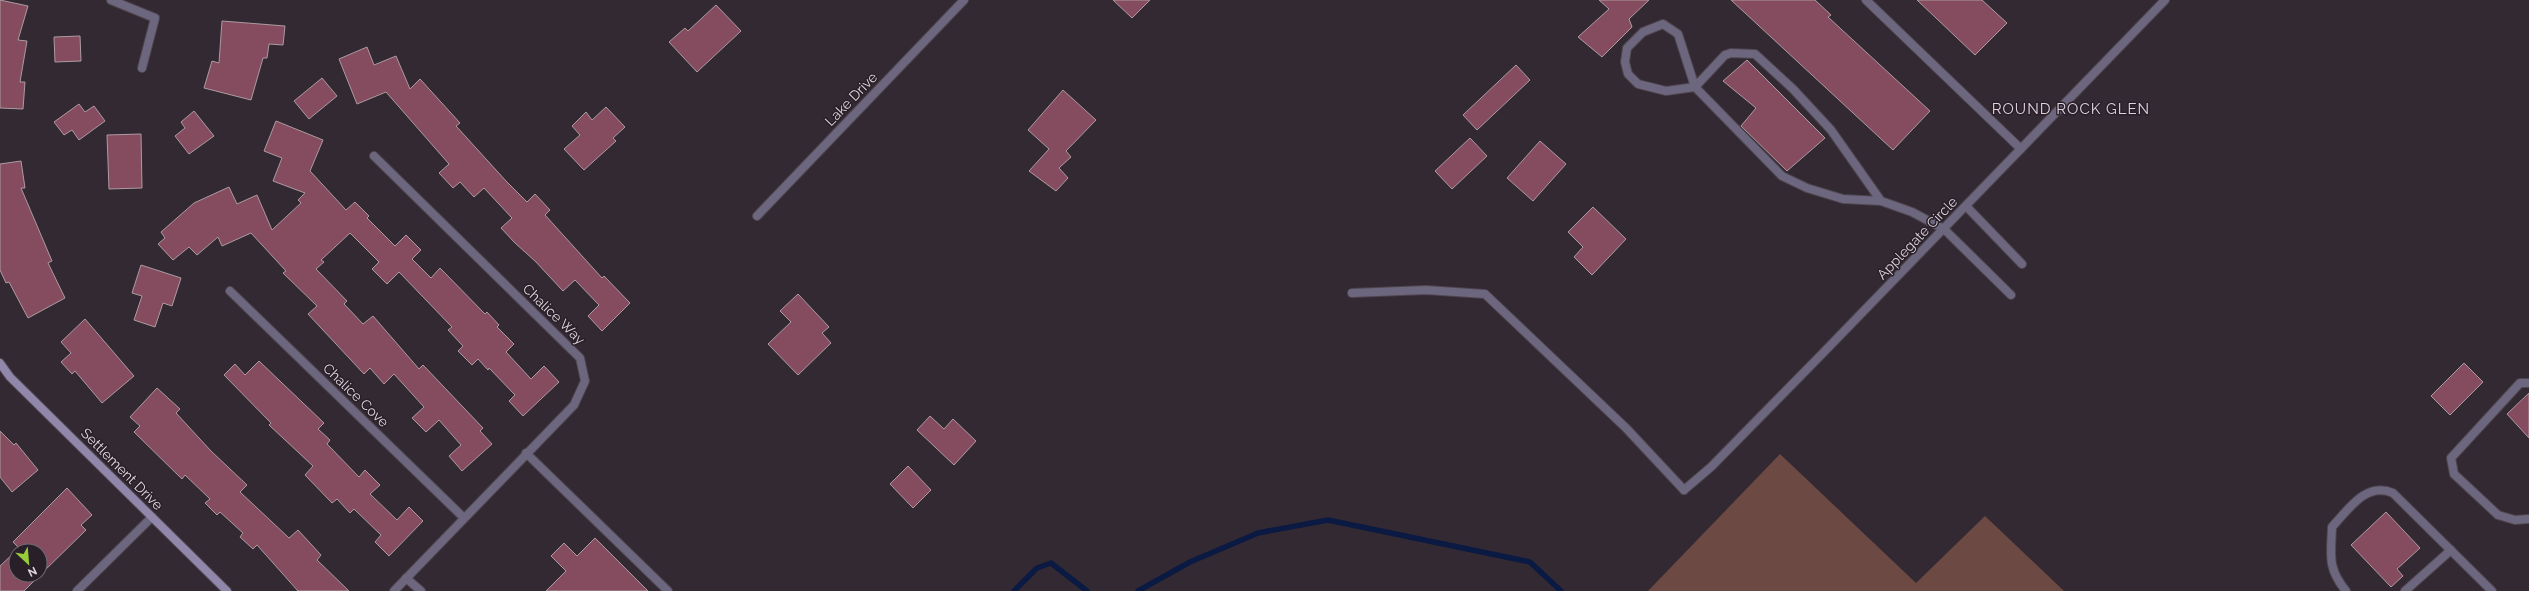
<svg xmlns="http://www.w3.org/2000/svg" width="2529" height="591" viewBox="0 0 2529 591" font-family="Raleway,sans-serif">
<rect width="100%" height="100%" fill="#332933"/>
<!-- green -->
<polygon fill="#6c4942" points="1780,454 1916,583 1985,516 2064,591 1648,591"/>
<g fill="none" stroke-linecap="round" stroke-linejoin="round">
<!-- stream -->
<g stroke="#0a1a43" stroke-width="5.5">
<polyline points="1014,591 1037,568 1051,563 1087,591"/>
<polyline points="1138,591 1190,562 1258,533 1328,520 1530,562 1561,591"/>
</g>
</g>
<!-- building -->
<g fill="#844c5e" stroke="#ad9ba0">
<polygon points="0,0 28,6 18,40 27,41 20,82 25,82 23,109 0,108"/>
<polygon points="1113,0 1150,0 1132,18"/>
<polygon points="1599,0 1649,0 1629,19 1632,27 1602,57 1578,37 1609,9"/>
<polygon points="1731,0 1815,0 1831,15 1828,17 1930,111 1893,150"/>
<polygon points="1917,0 1982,0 2007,23 1975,55"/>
<polygon points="716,5 741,31 697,72 669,42 685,28 688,31"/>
<polygon points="222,21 285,26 283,45 269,44 267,58 263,58 251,100 204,88 212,61 219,63"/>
<polygon points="80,36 81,61 55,62 54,37"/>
<polygon points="367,47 374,65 396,56 410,89 420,79 460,123 456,126 506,181 527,202 535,194 550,210 545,215 602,278 604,276 630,303 602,331 588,316 599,305 575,280 563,291 535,261 515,243 501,228 512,218 484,188 474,197 460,182 453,188 439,173 449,164 386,92 357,104 339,59"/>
<polygon points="1747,60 1825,138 1787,171 1741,126 1756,108 1723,81"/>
<polygon points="1516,65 1530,80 1477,130 1463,115"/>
<polygon points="322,78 337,96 309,119 294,101"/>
<polygon points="1063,90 1096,120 1066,151 1071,157 1059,168 1068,178 1056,191 1029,171 1049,149 1028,130"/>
<polygon points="79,104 85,112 94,106 105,121 79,140 72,130 64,135 54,122"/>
<polygon points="606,107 625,127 613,138 616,141 584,170 564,149 580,135 572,126 586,112 592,120"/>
<polygon points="194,111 214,136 189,154 175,136 185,128 181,122"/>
<polygon points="276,121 323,140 310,171 346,210 355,202 369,216 367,218 395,246 406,235 421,250 412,259 431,278 440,268 485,314 487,312 499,325 497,327 514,344 506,352 531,379 544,366 559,382 523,416 509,401 515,395 489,368 488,370 478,359 472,365 458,351 463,346 448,330 452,327 399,272 387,284 372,269 379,262 350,233 321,260 324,262 316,269 347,301 344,304 363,324 373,316 419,369 423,365 483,428 480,431 492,444 462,471 449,456 461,445 439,420 426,432 412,418 424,407 394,374 384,384 370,368 364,374 308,314 317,306 283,273 286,271 251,233 222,246 218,237 197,255 189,247 173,260 158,244 165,238 161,232 194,203 229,187 237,204 257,195 272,230 301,203 298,200 305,193 273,181 282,158 264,151"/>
<polygon points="141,134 142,188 109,189 107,135"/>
<polygon points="1470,138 1487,156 1452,189 1435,171"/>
<polygon points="1540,141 1566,164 1533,201 1507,178"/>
<polygon points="21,161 25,188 21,188 52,261 48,263 65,298 28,318 9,282 6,283 0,270 0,164"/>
<polygon points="1593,207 1626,239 1592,275 1574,257 1583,247 1568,232"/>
<polygon points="141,265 181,278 172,306 163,303 155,327 134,320 142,296 132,293"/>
<polygon points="798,294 829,327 822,333 831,343 798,375 768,344 791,322 780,311"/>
<polygon points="85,319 134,376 102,403 75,371 72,374 61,362 71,353 61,342"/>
<polygon points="259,361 324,423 318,429 330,440 327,444 359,477 365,470 380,485 370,494 397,520 409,507 423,521 389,556 375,542 381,535 354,509 350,513 337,499 332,503 305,475 313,466 269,425 271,423 224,375 235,364 245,375"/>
<polygon points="2464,363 2483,382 2450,415 2431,396"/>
<polygon points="157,388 180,409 176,413 211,451 247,485 240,492 289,538 298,530 321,555 317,560 349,591 298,591 257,545 253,549 240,537 243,533 220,512 217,515 205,503 210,499 185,475 182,479 134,432 140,426 130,417"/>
<polygon points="2529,393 2529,438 2507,414"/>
<polygon points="930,416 944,429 953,419 976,441 954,465 917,430"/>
<polygon points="0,431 14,445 16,443 38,470 12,492 0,477"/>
<polygon points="908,466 931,490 913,508 890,484"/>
<polygon points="67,488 92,515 81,525 86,530 40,575 40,551 16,551 19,548 13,542"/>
<polygon points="2386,512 2420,548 2397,569 2403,576 2391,587 2351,545"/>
<polygon points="595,538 648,591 546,591 566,571 551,556 564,543 577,556"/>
<polygon points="16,551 16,575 40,575 24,591 0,591 0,566"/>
</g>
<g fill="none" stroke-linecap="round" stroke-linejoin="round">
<defs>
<g id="lane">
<polyline points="1866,0 2021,149"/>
<polyline points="1881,201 1831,130 1793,89 1755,54 1731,53 1725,55 1695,87 1678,34 1663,24 1643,32 1627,48 1625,62 1628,74 1638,84 1666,91 1695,87 1782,176 1807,188 1843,199 1881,201 1912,212 1944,229 2011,295"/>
<polyline points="1966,206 2022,264"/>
<polyline points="1352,293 1426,290 1485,294 1626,428 1684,490"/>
<polyline points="2529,383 2520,383 2451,458 2454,474 2498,515 2515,520 2529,519"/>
<polyline points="526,453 668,591"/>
<polyline points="406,578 421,591"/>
<path d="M2346 591C2327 568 2331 555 2332 527 2348 510 2366 481 2393 493L2492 591"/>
<polyline points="2405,591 2451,550"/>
</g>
<g id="street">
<polyline points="111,0 155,18 142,68"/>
<polyline points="374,156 580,358 585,381 574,405 394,591"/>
<polyline points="757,216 964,0"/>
<polyline points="230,291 463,517"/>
<polyline points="1684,490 1711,467 1822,354 2165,0"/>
<polyline points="77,591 152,517"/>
</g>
<polyline id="secondary" points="0,363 10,377 227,591"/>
</defs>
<!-- lane casing -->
<use href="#lane" stroke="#4f454e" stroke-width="10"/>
<!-- street casing -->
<use href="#street" stroke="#4f454e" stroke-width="10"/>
<!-- secondary casing -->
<use href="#secondary" stroke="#4f454e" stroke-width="10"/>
<!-- lane -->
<use href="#lane" stroke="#6c677e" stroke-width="8"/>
<!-- street -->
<use href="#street" stroke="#6c677e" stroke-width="8"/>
<!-- secondary -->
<use href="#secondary" stroke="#9087ab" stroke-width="8"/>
</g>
<g text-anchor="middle" stroke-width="3" stroke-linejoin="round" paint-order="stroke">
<!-- street labels -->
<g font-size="14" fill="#dfd8de" stroke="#291f29">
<text transform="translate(851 99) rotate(-46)" y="5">Lake Drive</text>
<text transform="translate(1917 238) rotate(-46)" y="5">Applegate Circle</text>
<text transform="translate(554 314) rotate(44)" y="5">Chalice Way</text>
<text transform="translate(356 395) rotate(44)" y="5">Chalice Cove</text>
<text transform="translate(122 469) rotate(45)" y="5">Settlement Drive</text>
</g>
<!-- neighbourhood labels -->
<g font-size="15" letter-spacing="1" fill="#e0d2df" stroke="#291f29">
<text x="2071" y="114">ROUND ROCK GLEN</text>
</g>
</g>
<!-- north arrow -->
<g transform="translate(28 563) rotate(154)"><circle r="19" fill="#291f29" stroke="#726971"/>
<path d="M0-3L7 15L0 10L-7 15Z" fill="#97cc39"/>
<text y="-6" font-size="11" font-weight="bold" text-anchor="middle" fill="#dfd8de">N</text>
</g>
</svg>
